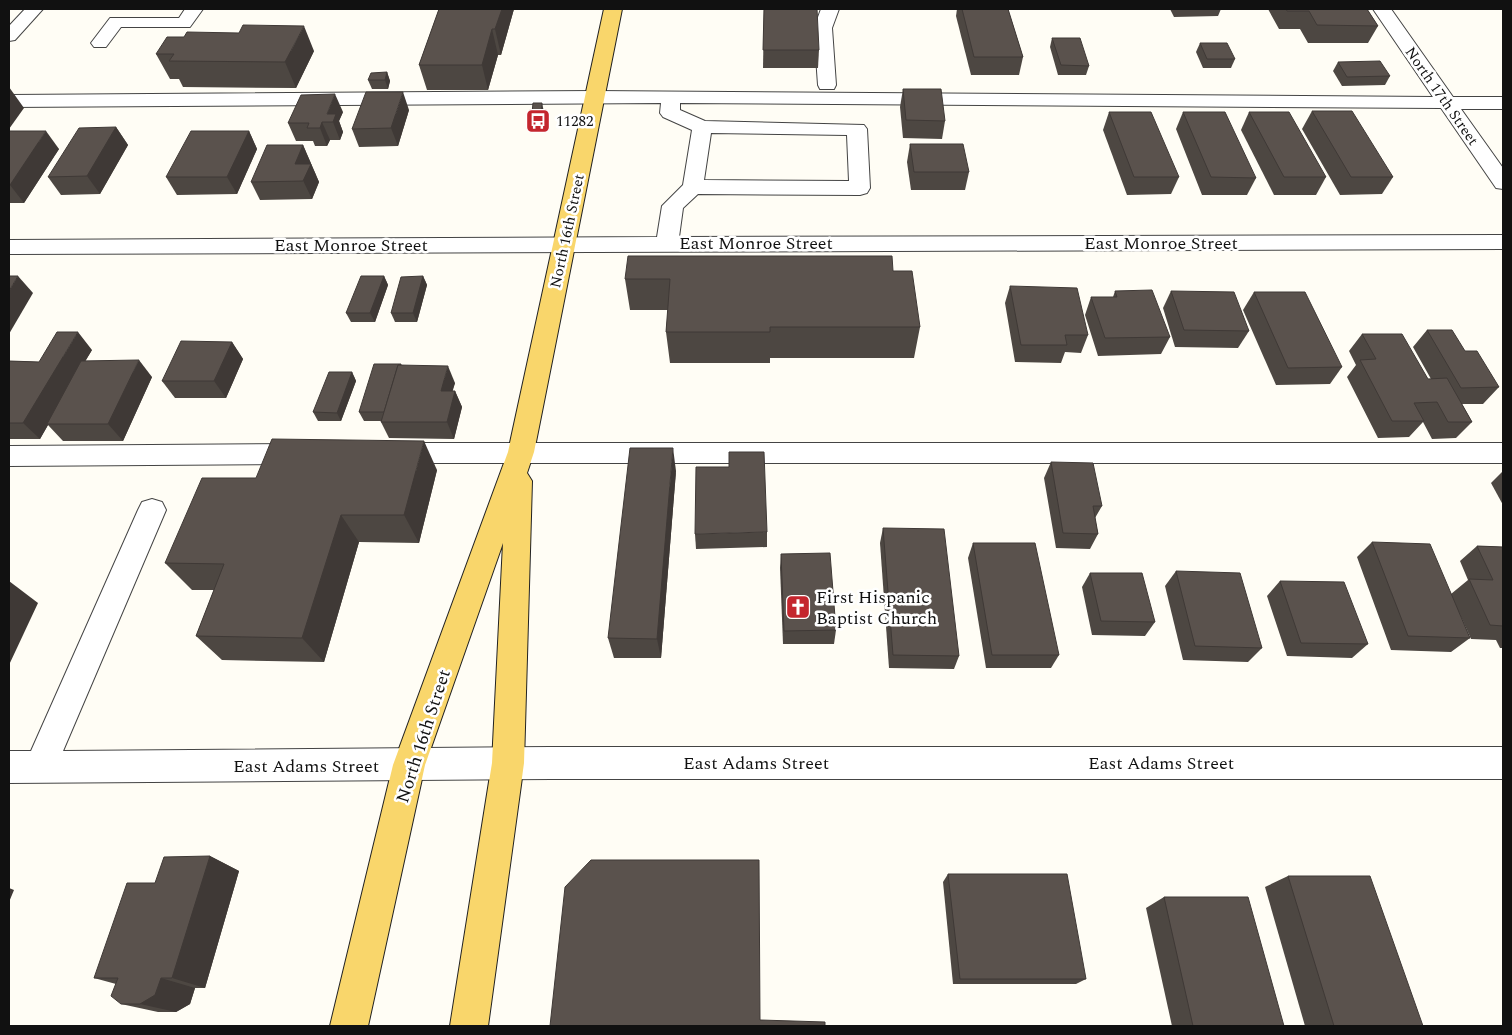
<svg xmlns="http://www.w3.org/2000/svg" width="1512" height="1035" viewBox="0 0 1512 1035" font-family="Spectral,serif">
<rect width="100%" height="100%" fill="#fffdf5"/>
<g fill="none" stroke-linecap="round" stroke-linejoin="round">
<defs>
<g id="minor">
<polygon points="25,9 43,9 15,40 9,41 9,26"/>
<polygon points="185,9 203,9 190,27 121,27 106,47 94,47 91,43 110,18 179,18"/>
<polygon points="821,9 839,9 832,28 836,85 834,89 820,89 818,85 814,28"/>
<path d="M1373 9H1391L1453 97H1503V109H1461L1503 168V189L1496 188 1441 108 680 103V110L705 121 864 125 867 129 870 188 867 193 860 195 698 194 683 208 679 237 1503 235V249L9 254V240L657 237 662 206 683 185 692 130 663 117 660 113 661 103 9 107V95L595 91 1433 97ZM711 133 847 135 849 181 704 180Z"/>
<polygon points="393,443 1503,443 1503,463 393,463 384,460 380,453 384,446"/>
<polygon points="302,444 311,447 315,454 311,461 302,464 9,466 9,446"/>
<polygon points="152,499 162,502 166,510 63,751 552,747 1503,747 1503,779 552,779 9,783 9,751 31,751 138,510 142,502"/>
</g>
<polygon id="major" points="604,9 622,9 534,452 527,473 532,481 524,763 488,1026 450,1026 492,763 503,543 425,765 368,1026 330,1026 393,765 508,452"/>
</defs>
<!-- minor casing -->
<use href="#minor" stroke="#444" stroke-width="2"/>
<!-- major casing -->
<use href="#major" stroke="#222" stroke-width="2"/>
<!-- minor -->
<use href="#minor" fill="#fff" fill-rule="evenodd"/>
<!-- major -->
<use href="#major" fill="#f9d66b" fill-rule="evenodd"/>
</g>
<!-- wall -->
<g fill="#4d4742">
<polygon points="439,9 514,9 501,55 498,55 488,90 427,90 419,65"/>
<polygon points="764,9 819,50 818,68 763,68"/>
<polygon points="957,9 1008,9 1023,57 1019,75 971,75 956,16"/>
<polygon points="1170,9 1221,9 1218,16 1174,17"/>
<polygon points="1268,9 1367,9 1378,26 1368,43 1308,43 1300,29 1279,29"/>
<polygon points="1052,38 1089,66 1086,75 1058,75 1050,47"/>
<polygon points="1200,43 1235,59 1231,68 1203,68 1196,52"/>
<polygon points="314,51 296,88 183,87 179,79 170,79 156,54"/>
<polygon points="1338,62 1390,76 1385,85 1342,86 1333,71"/>
<polygon points="387,72 390,81 388,89 372,89 368,80"/>
<polygon points="903,89 945,121 942,139 903,138 900,107"/>
<polygon points="409,110 398,146 359,147 352,129"/>
<polygon points="1312,111 1393,177 1382,194 1340,195 1302,129"/>
<polygon points="343,112 339,121 343,132 340,140 330,140 327,146 315,146 313,141 296,141 288,123"/>
<polygon points="544,112 543,122 534,122 532,113"/>
<polygon points="1109,112 1179,177 1171,194 1127,195 1103,130"/>
<polygon points="1183,112 1256,178 1247,195 1202,195 1176,129"/>
<polygon points="1249,112 1326,177 1316,195 1274,195 1241,130"/>
<polygon points="116,127 128,145 100,194 61,195 48,177"/>
<polygon points="9,131 59,149 24,203 9,203"/>
<polygon points="249,131 257,149 237,194 177,195 166,177"/>
<polygon points="910,144 969,172 965,190 911,190 907,162"/>
<polygon points="303,145 319,182 312,199 260,200 251,182"/>
<polygon points="893,271 920,327 914,358 770,358 770,363 670,363 666,332 668,310 630,310 625,279"/>
<polygon points="384,276 388,285 375,322 351,322 346,313"/>
<polygon points="423,276 427,285 417,322 395,322 391,313"/>
<polygon points="1010,286 1088,335 1081,353 1065,352 1061,363 1015,362 1005,303"/>
<polygon points="1115,291 1170,337 1161,354 1098,356 1085,315 1091,297 1113,297"/>
<polygon points="1171,291 1249,331 1238,348 1175,347 1163,308"/>
<polygon points="1254,292 1342,367 1330,384 1276,385 1243,310"/>
<polygon points="1427,330 1465,351 1499,387 1483,404 1462,404 1472,422 1456,438 1432,439 1423,422 1409,437 1378,438 1347,377 1356,365 1349,351 1362,334 1428,379 1431,379 1413,347"/>
<polygon points="232,342 243,359 226,398 175,398 162,381"/>
<polygon points="92,350 85,361 152,377 123,441 63,441 48,425 40,439 9,439 9,361 39,362"/>
<polygon points="401,364 402,365 455,383 452,391 455,391 462,407 454,439 389,438 381,422 381,421 364,421 359,412"/>
<polygon points="352,372 356,381 341,421 318,421 313,412"/>
<polygon points="1051,462 1102,506 1095,518 1098,534 1090,549 1056,548 1044,478"/>
<polygon points="437,470 419,543 359,542 324,662 222,660 196,636 214,590 192,590 165,563 256,478"/>
<polygon points="676,471 661,658 614,658 608,638"/>
<polygon points="1503,471 1503,505 1491,483"/>
<polygon points="883,528 959,656 954,669 889,668 880,543"/>
<polygon points="767,532 767,547 696,549 695,534"/>
<polygon points="1372,542 1451,594 1468,580 1460,561 1477,546 1503,547 1503,648 1500,648 1496,640 1471,639 1458,610 1470,638 1451,652 1391,650 1357,557"/>
<polygon points="973,543 1059,655 1051,668 986,668 968,558"/>
<polygon points="781,554 836,630 834,644 783,644 780,568"/>
<polygon points="1176,571 1262,648 1248,662 1183,660 1165,586"/>
<polygon points="1090,573 1155,622 1145,636 1092,635 1082,587"/>
<polygon points="1280,581 1368,644 1352,658 1287,656 1267,596"/>
<polygon points="210,856 239,871 205,988 195,988 190,1004 176,1012 158,1012 121,1004 116,984 94,978 155,883"/>
<polygon points="948,874 1086,979 1076,984 953,984 943,882"/>
<polygon points="1288,876 1423,1026 1305,1026 1265,887"/>
<polygon points="1164,897 1284,1026 1172,1026 1146,908"/>
</g>
<!-- shaded-wall -->
<g fill="#3f3936">
<polygon points="502,9 514,9 501,55 495,29"/>
<polygon points="304,26 314,51 296,88 285,62"/>
<polygon points="492,29 498,55 488,90 482,65"/>
<polygon points="387,72 390,81 388,89 385,80"/>
<polygon points="9,87 24,108 9,129"/>
<polygon points="403,92 409,110 398,146 391,128"/>
<polygon points="335,94 343,112 339,121 343,132 340,140 333,122 327,114"/>
<polygon points="542,103 544,112 543,122 541,113"/>
<polygon points="322,122 330,140 327,146 320,128"/>
<polygon points="116,127 128,145 100,194 87,176"/>
<polygon points="46,131 59,149 24,203 10,185"/>
<polygon points="249,131 257,149 237,194 227,177"/>
<polygon points="303,145 319,182 312,199 295,164"/>
<polygon points="18,276 33,293 9,334 9,291"/>
<polygon points="384,276 388,285 375,322 370,313"/>
<polygon points="423,276 427,285 417,322 413,313"/>
<polygon points="78,332 92,350 48,424 47,424 48,425 40,439 23,423"/>
<polygon points="232,342 243,359 226,398 214,381"/>
<polygon points="139,360 152,377 123,441 108,424"/>
<polygon points="448,366 455,383 448,407 441,391"/>
<polygon points="352,372 356,381 341,421 337,413"/>
<polygon points="455,391 462,407 454,439 447,422"/>
<polygon points="424,441 437,470 419,543 404,515"/>
<polygon points="673,448 676,471 661,658 657,639"/>
<polygon points="341,515 359,542 324,662 302,638"/>
<polygon points="9,581 38,603 9,665"/>
<polygon points="210,856 239,871 205,988 172,978"/>
<polygon points="9,888 14,890 9,902"/>
<polygon points="161,978 195,988 190,1004 176,1012 140,1004"/>
</g>
<!-- building -->
<g fill="#5a524d" stroke="#3f3936">
<polygon points="439,9 502,9 495,29 492,29 482,65 419,65"/>
<polygon points="764,9 817,9 819,50 763,50"/>
<polygon points="962,9 1008,9 1023,57 974,57"/>
<polygon points="1286,9 1367,9 1378,26 1317,25 1309,11 1287,11"/>
<polygon points="243,25 304,26 285,62 169,61 174,54 156,54 167,37 184,37 187,32 239,33"/>
<polygon points="1052,38 1080,38 1089,66 1061,65"/>
<polygon points="1200,43 1227,43 1235,59 1207,59"/>
<polygon points="1380,61 1390,76 1347,77 1338,62"/>
<polygon points="387,72 385,80 368,80 371,73"/>
<polygon points="903,89 941,89 945,121 906,120"/>
<polygon points="366,92 403,92 391,128 352,129"/>
<polygon points="335,94 327,114 336,114 333,122 322,122 320,128 307,128 309,123 288,123 301,95"/>
<polygon points="533,103 542,103 541,113 532,113"/>
<polygon points="1312,111 1352,111 1393,177 1351,177"/>
<polygon points="1109,112 1151,112 1179,177 1134,177"/>
<polygon points="1183,112 1225,112 1256,178 1211,177"/>
<polygon points="1249,112 1289,112 1326,177 1284,177"/>
<polygon points="116,127 87,176 48,177 79,128"/>
<polygon points="9,131 46,131 10,185 9,185"/>
<polygon points="191,131 249,131 227,177 166,177"/>
<polygon points="910,144 963,144 969,172 914,172"/>
<polygon points="267,145 303,145 295,164 311,164 303,181 251,182"/>
<polygon points="628,256 892,256 893,271 912,271 920,327 770,327 770,332 666,332 670,279 625,279"/>
<polygon points="9,276 18,276 9,291"/>
<polygon points="361,276 384,276 370,313 346,313"/>
<polygon points="423,276 413,313 391,313 401,277"/>
<polygon points="1010,286 1077,288 1088,335 1065,335 1067,345 1021,345"/>
<polygon points="1152,290 1170,337 1105,338 1091,297 1117,297 1115,291"/>
<polygon points="1171,291 1234,292 1249,331 1184,330"/>
<polygon points="1254,292 1305,292 1342,367 1288,368"/>
<polygon points="1427,330 1452,330 1465,351 1477,351 1499,387 1461,388"/>
<polygon points="57,332 78,332 23,423 9,423 9,361 39,362"/>
<polygon points="1362,334 1402,334 1428,379 1447,378 1472,422 1448,422 1437,402 1414,403 1424,421 1392,421 1360,360 1376,359"/>
<polygon points="181,341 232,342 214,381 162,381"/>
<polygon points="139,360 108,424 47,424 81,361"/>
<polygon points="374,364 401,364 400,365 398,365 384,412 359,412"/>
<polygon points="398,365 448,366 441,391 455,391 447,422 381,422"/>
<polygon points="329,372 352,372 337,413 313,412"/>
<polygon points="272,439 424,441 404,515 341,515 302,638 196,636 224,564 165,563 202,478 256,478"/>
<polygon points="630,448 673,448 657,639 608,638"/>
<polygon points="729,452 764,452 767,532 695,534 696,467 729,467"/>
<polygon points="1051,462 1093,463 1102,506 1093,506 1098,534 1063,533"/>
<polygon points="883,528 944,529 959,656 893,655"/>
<polygon points="1372,542 1430,544 1470,638 1408,636"/>
<polygon points="973,543 1035,543 1059,655 992,655"/>
<polygon points="1477,546 1503,547 1503,626 1490,625 1469,579 1493,580"/>
<polygon points="830,553 836,630 784,631 781,554"/>
<polygon points="1176,571 1240,573 1262,648 1195,646"/>
<polygon points="1090,573 1142,573 1155,622 1101,621"/>
<polygon points="1280,581 1344,582 1368,644 1301,643"/>
<polygon points="210,856 172,978 161,978 155,995 140,1004 121,1004 111,996 118,978 94,978 127,883 155,883 164,857"/>
<polygon points="591,860 759,860 760,1020 825,1022 825,1026 550,1026 565,887"/>
<polygon points="948,874 1067,874 1086,979 960,979"/>
<polygon points="1288,876 1370,876 1423,1026 1334,1026"/>
<polygon points="1164,897 1248,897 1284,1026 1193,1026"/>
</g>
<!-- icons -->
<defs>
<symbol id="bus-square" viewBox="-11 -11 22 22"><rect x="-9" y="-9" width="18" height="18" rx="4" fill="#c4262e" stroke="#fff"/><path d="M-5-6H5V4H4V6H2V4H-2V6H-4V4H-5ZM-3.5-4V0h7V-4ZM-3.5 1.2v1.5H-2V1.2ZM2 1.2v1.5H3.5V1.2Z" fill="#fff"/></symbol>
<symbol id="church-square" viewBox="-11 -11 22 22"><rect x="-9" y="-9" width="18" height="18" rx="4" fill="#c4262e" stroke="#fff"/><path d="M-1.2-6h2.4v3.5h3.3v2.4h-3.3V6h-2.4V-.1h-3.3v-2.4h3.3Z" fill="#fff"/></symbol>
</defs>
<g fill-rule="evenodd">
<use href="#bus-square" x="524" y="107" width="28" height="28"/>
<use href="#church-square" x="784" y="593" width="28" height="28"/>
</g>
<g text-anchor="middle" stroke-width="5" stroke-linejoin="round" paint-order="stroke">
<!-- far-street labels -->
<g font-size="15" fill="#111" stroke="#fff">
<text transform="translate(1442 96) rotate(55)" y="5">North 17th Street</text>
<text transform="translate(567 231) rotate(-78)" y="5">North 16th Street</text>
</g>
<!-- far-poi labels -->
<g font-size="15" fill="#111" stroke="#fff" text-anchor="start">
<text x="556" y="126">11282</text>
</g>
<!-- street labels -->
<g font-size="18" fill="#111" stroke="#fff">
<text x="756" y="249">East Monroe Street</text>
<text x="1161" y="249">East Monroe Street</text>
<text x="351" y="251">East Monroe Street</text>
<text transform="translate(423 736) rotate(-72)" y="6">North 16th Street</text>
<text x="756" y="769">East Adams Street</text>
<text x="1161" y="769">East Adams Street</text>
<text x="306" y="772">East Adams Street</text>
</g>
<!-- poi labels -->
<g font-size="18" fill="#111" stroke="#fff" text-anchor="start">
<text x="816" y="603">First Hispanic<tspan x="816" dy="21">Baptist Church</tspan></text>
</g>
</g>
<!-- border -->
<rect width="1512" height="1035" fill="none" stroke="#111111" stroke-width="20"/>
</svg>
